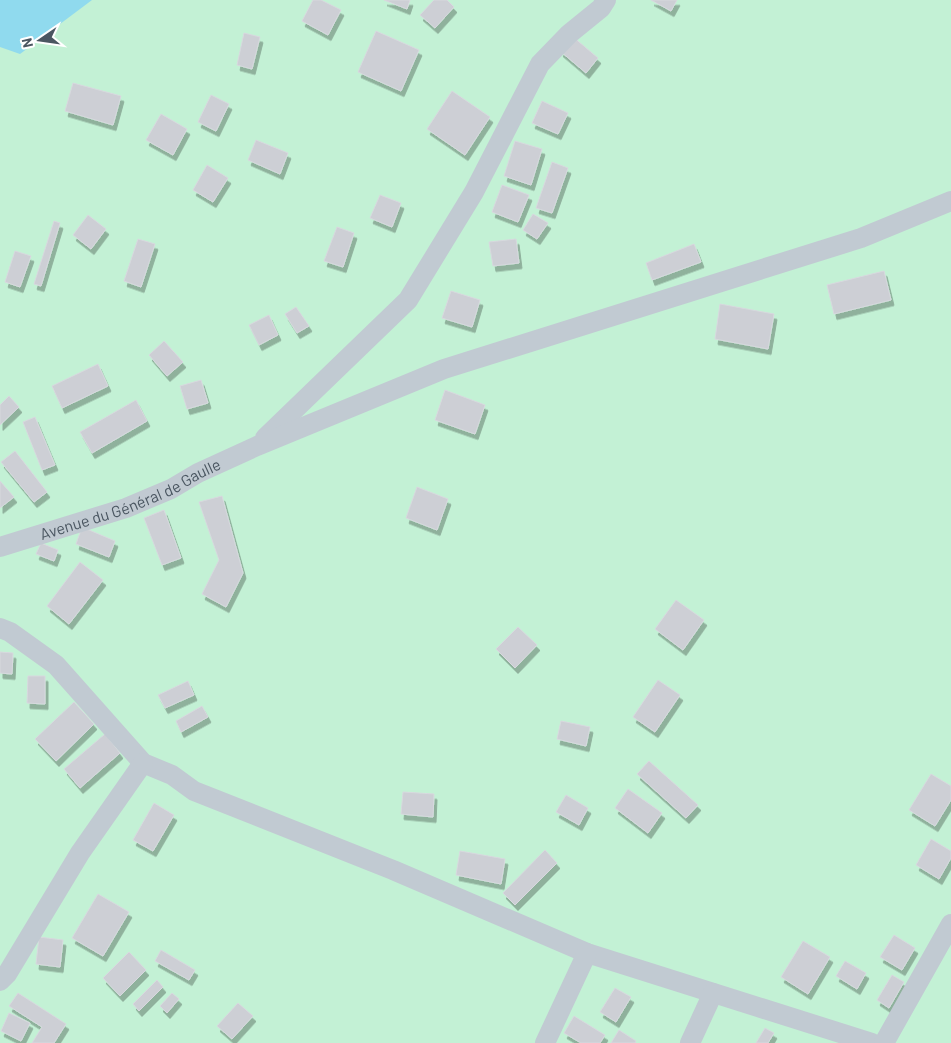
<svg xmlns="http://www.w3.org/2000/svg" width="951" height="1043" viewBox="0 0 951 1043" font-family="Barlow,sans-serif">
<defs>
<filter id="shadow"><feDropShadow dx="3" dy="5.5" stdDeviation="0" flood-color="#0004"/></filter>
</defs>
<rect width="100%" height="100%" fill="#f5f3f3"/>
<!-- green -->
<rect fill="#c3f1d5" x="0" y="0" width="951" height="1043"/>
<!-- water -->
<polygon fill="#90daee" points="0,0 92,0 20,54 0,47"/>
<!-- building -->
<g fill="#cdcfd5" stroke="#d7d9de" filter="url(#shadow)">
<polygon points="313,0 321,0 341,10 328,35 302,21"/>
<polygon points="384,0 410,0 407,9"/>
<polygon points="434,0 447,0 454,7 435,28 420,15"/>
<polygon points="651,0 677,0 671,11"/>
<polygon points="376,31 419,50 401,91 358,72"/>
<polygon points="244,33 260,37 252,69 237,65"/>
<polygon points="572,36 598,58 586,73 560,51"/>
<polygon points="73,83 121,96 113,125 65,111"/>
<polygon points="452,91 490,117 465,155 427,129"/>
<polygon points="211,95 229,104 216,131 198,122"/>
<polygon points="542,101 568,113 558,134 532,123"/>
<polygon points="161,114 187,129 173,155 146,140"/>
<polygon points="256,140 288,153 280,174 248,160"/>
<polygon points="515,141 542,149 531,185 504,176"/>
<polygon points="552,162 568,168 552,213 536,208"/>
<polygon points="207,165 228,178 213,202 193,190"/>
<polygon points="502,185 529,195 518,222 492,212"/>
<polygon points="380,195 401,203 392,227 370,218"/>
<polygon points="533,214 548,223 537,239 523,230"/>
<polygon points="88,215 106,229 91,249 73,235"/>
<polygon points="54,221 60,223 41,286 34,284"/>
<polygon points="337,227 354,233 343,267 324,261"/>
<polygon points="138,239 155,244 141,287 124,281"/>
<polygon points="516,239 519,263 493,266 489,242"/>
<polygon points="694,244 701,262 652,280 646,263"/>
<polygon points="15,251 31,256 20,287 5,282"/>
<polygon points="884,271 891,300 834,314 827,285"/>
<polygon points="451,291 480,300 472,327 442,318"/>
<polygon points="720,304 774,314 768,349 715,339"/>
<polygon points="296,307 309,326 297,333 285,314"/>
<polygon points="269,315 278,335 259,345 249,325"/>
<polygon points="164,341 183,362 167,376 149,355"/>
<polygon points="98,364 108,386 62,408 52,386"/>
<polygon points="201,380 208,403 187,409 180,386"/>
<polygon points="445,390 485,405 475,434 435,420"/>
<polygon points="9,396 19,407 0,425 0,405"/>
<polygon points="136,400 147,421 92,453 80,432"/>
<polygon points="35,417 55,465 42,470 23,422"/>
<polygon points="15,451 47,492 34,502 1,462"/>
<polygon points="0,481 14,497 0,508"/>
<polygon points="417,487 448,499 437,530 406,518"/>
<polygon points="222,496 243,573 226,607 202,594 219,560 199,502"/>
<polygon points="164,510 181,558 162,565 144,518"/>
<polygon points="82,527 115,541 109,557 76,544"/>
<polygon points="41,543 58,550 54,561 36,554"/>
<polygon points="80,562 103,580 69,624 47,606"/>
<polygon points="676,600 704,620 683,650 655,629"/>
<polygon points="518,627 537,645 515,668 496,649"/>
<polygon points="0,652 13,653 12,674 0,673"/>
<polygon points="28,676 45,676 45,704 27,703"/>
<polygon points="658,680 680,695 655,732 633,717"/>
<polygon points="188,681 194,695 165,708 158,695"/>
<polygon points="74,702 94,724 56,761 35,739"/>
<polygon points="202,706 208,717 181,732 176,721"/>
<polygon points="561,721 590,727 586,746 557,739"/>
<polygon points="105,734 120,753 80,788 64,769"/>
<polygon points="649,761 698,805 686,818 637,774"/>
<polygon points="931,774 951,786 951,800 935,826 909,810"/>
<polygon points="628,789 662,813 648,833 615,808"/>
<polygon points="403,792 434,794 433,817 401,814"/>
<polygon points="566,795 588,808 579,825 556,812"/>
<polygon points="154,803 174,815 153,851 133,840"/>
<polygon points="931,839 951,851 951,858 939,879 916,865"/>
<polygon points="545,850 557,863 515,905 503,893"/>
<polygon points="460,851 505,859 501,884 456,875"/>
<polygon points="98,894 129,912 103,956 72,938"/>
<polygon points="894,935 915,948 902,970 880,957"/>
<polygon points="39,937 63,940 60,967 36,964"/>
<polygon points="803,941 830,957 808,994 781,977"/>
<polygon points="161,950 195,970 189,980 155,961"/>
<polygon points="129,952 146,970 120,996 103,978"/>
<polygon points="845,961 866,973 857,989 836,976"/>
<polygon points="892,975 904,982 889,1008 877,1000"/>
<polygon points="157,980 163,987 139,1011 133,1004"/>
<polygon points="615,988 631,997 616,1022 600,1012"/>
<polygon points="18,993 66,1024 54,1043 32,1043 42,1027 9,1006"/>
<polygon points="172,993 179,999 167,1013 160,1006"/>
<polygon points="238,1003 253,1016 232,1039 217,1026"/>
<polygon points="9,1013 30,1023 21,1041 1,1031"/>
<polygon points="574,1016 605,1035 600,1043 581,1043 564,1033"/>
<polygon points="765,1028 774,1033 768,1043 756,1043"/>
<polygon points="619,1030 636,1041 635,1043 611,1043"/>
</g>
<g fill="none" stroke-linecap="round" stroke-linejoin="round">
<!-- minor -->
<g stroke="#c1cad2" stroke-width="20">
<polyline points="265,438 408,300 474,192 540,64 569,34 601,8 606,0"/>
<path id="s1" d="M0 547 126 508 171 489 198 473 257 446 444 369 861 238 951 201"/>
<polyline points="0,628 10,632 56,665 143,763 172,775 194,791 393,870 587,953 872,1043"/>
<polyline points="0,981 7,974 80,853 143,763"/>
<polyline points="545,1043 587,953"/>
<polyline points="690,1043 713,993"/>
<polyline points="884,1043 951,924"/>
</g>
</g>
<g text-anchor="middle" stroke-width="4" stroke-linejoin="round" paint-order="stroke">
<!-- street labels -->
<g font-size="16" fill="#4a5661" stroke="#fff">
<text dy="6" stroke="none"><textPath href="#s1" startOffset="139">Avenue du Général de Gaulle</textPath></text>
</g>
</g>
<!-- north arrow -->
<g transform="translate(40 40) rotate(257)" stroke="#ffffff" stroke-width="4" paint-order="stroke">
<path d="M0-4L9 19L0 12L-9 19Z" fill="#4a5661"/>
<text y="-8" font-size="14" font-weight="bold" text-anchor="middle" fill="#4a5661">N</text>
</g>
</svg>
